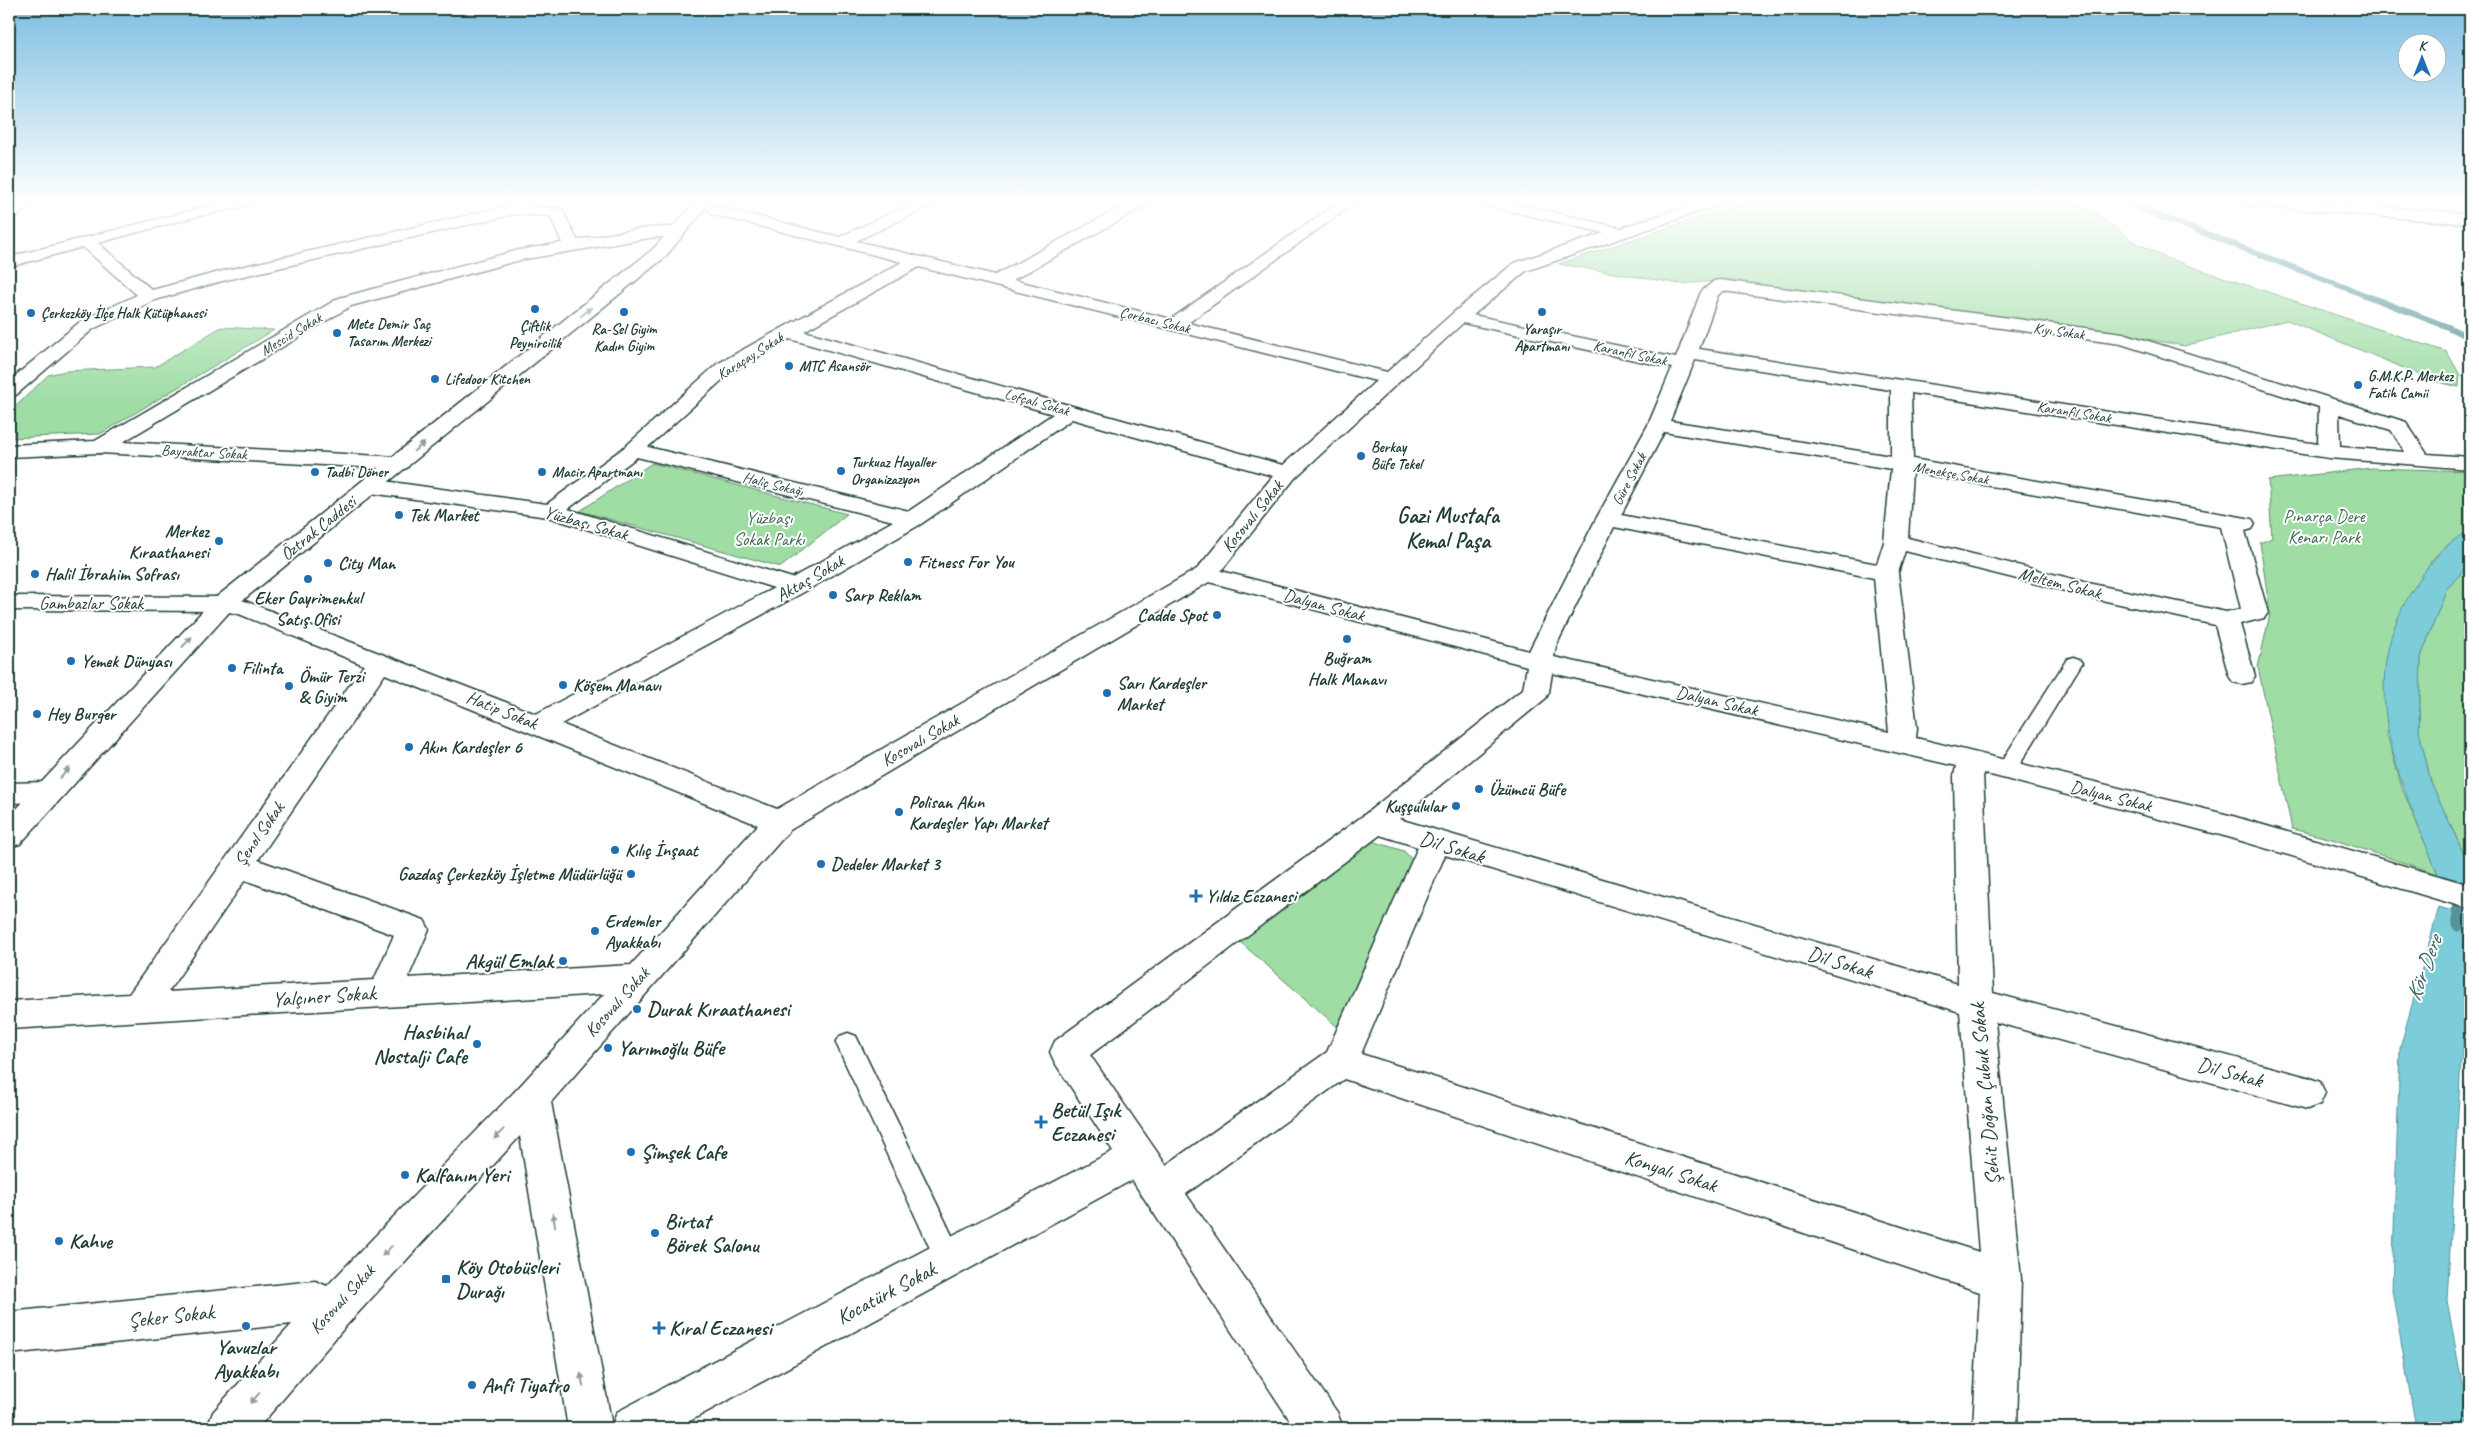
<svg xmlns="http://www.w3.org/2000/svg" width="2479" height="1437" viewBox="0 0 2479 1437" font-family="Caveat,sans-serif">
<rect width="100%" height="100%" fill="#fff"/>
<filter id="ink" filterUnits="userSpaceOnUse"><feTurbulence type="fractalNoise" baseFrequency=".02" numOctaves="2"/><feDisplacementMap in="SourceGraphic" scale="10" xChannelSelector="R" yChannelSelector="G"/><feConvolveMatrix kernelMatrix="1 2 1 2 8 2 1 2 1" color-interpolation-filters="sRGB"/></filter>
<g filter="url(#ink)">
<!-- green -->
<g fill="#9fdda5" stroke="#5f8d6c">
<polygon points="2070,201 2089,208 2132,240 2166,258 2447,352 2460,375 2459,387 2438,382 2287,320 2184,346 2126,335 1716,281 1681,284 1559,264 1744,202"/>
<polygon points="221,327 274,330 100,434 9,438 9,413 48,375 65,371 155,367"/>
<polygon points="652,463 847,514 781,567 580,511"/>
<polygon points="2371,468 2470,471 2470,531 2443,548 2431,561 2387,734 2402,788 2438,874 2332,839 2292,829 2258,667 2270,614 2260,543 2272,538 2268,480"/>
<polygon points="2470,563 2470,868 2431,782 2419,731 2421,657 2446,590"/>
<polygon points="1366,839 1404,851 1416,864 1341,1030 1240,942"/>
</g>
<!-- water -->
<g fill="#7dccda" stroke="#579398">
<path d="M2470 531V563L2446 590 2421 657 2419 731 2431 782 2470 868V884L2438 874C2398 777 2351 680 2417 583 2431 561 2446 542 2470 531Z"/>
<polygon points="2439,907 2470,916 2470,1005 2461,1061 2447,1300 2470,1428 2416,1428 2392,1290 2400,1048"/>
</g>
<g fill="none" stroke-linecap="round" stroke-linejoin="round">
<!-- stream-far1 -->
<polyline stroke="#579398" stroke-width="6" points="2118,200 2448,327 2470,338"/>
<!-- stream -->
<polyline stroke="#579398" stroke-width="11" points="2457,893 2458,926"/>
<defs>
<g id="lane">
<polygon points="2073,657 2079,659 2082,663 2014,774 2007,776 2000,774 1997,769 2000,764 2067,659"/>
<polygon points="848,1033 856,1036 959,1250 963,1259 959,1268 949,1272 939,1268 836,1043 840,1036"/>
</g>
<g id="street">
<path d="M233 200H262L259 203 202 215 98 243 152 290 223 271 508 206 509 200H523V205L562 209 577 240C594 237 677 219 685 231L677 236 649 238 520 260 351 306 123 442 399 457 407 458 410 463 407 468 399 469 100 453 9 457V445L95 441 339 298 519 250 562 243 550 216 515 214 226 280 155 300 93 329 16 395 9 397V381L81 321 137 295 83 247 9 267V257Z"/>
<path d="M920 200H940L937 203 856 241 995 275 1134 200H1152L1150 203 1013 280 1171 319 1342 200H1359L1188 323 1387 372 1453 313 1514 263 1604 233 1476 203 1474 200H1500L1621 228 1705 200H1726L1724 203 1526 271 1473 315 1676 358 1701 292 1714 281 1720 280 2123 333 2406 422 2427 454 2470 457V469L2329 458 1911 393 1913 459 2252 519 2255 524 2252 529 2245 531 2268 613 2264 618 2240 624 2255 676 2251 682 2242 684 2233 682 2229 676 2215 625 2097 599 1905 551 1898 573 1917 728 1916 738 2229 815 2470 885V909L2228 837 1983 773 1993 993 2307 1077 2320 1082 2325 1093 2320 1104 2307 1109 1995 1022 2021 1279 2017 1428H1973L1980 1292 1344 1079 1186 1194 1337 1412 1343 1428H1295L1132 1180 677 1428H568L520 1136 345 1327 258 1428H207L213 1412 292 1324 9 1354V1312L315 1281 327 1286 519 1087 604 994 9 1029V1001L129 994 364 665 239 614 223 611 9 610V596L223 597 245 601 536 714 774 588 548 517 370 493 362 491 359 486 362 481 370 479 547 504 626 446 717 364 902 262 711 214 708 211 711 208 716 206 839 237ZM919 267 1376 381 1283 465 804 331ZM1723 291 2121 344 2319 407 2318 444 1699 349 1718 295ZM1463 323 1672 368 1648 425 1596 519 1529 651 1221 571 1295 478ZM790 339 1053 414 909 511 648 447 731 372ZM1695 360 1891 390V456L1670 421ZM2339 414 2391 430 2405 452 2340 447ZM1072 419 1273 476 1197 569 777 809 561 724 804 592 921 524ZM1664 432 1891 469 1884 542 1877 564 1621 515ZM637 457 893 521 792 578 568 509ZM1912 472 2221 527 2241 609 2226 612 2097 585 1908 538ZM1614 527 1874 578 1889 732 1554 657 1556 646ZM1209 582 1527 666 1523 689 1364 815 1055 1041 1050 1052 1055 1063 1113 1151 617 1412 612 1426 551 1102 790 830ZM1552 673 1956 766 1954 776 1958 984 1399 819 1546 698 1549 692ZM385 674 758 825 631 965 408 978 429 929 424 920 258 860ZM1380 835 1418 847 1327 1052 1166 1165 1090 1055ZM1445 855 1960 1012 1979 1252 1361 1054ZM245 880 394 935 374 980 168 992Z"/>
<polygon points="2242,200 2300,200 2470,214 2470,224 2250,205"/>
<polygon points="47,782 57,785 62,792 57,799 47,802 9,803 9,783"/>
</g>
<g id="primary">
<polygon points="20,200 38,200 15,218 9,220 9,208"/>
<polygon points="694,200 709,200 704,210 665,257 232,609 20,844 9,847 9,817 214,599 653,249 692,206"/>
</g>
</defs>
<!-- lane casing -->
<use href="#lane" stroke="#1f3d34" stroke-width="3"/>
<!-- street casing -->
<use href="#street" stroke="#1f3d34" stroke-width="3"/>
<!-- primary casing -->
<use href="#primary" stroke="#1f3d34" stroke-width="3"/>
<!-- lane -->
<use href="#lane" fill="#fff" fill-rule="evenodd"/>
<!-- street -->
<use href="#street" fill="#fff" fill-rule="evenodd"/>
<!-- primary -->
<use href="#primary" fill="#fff" fill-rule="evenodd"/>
</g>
<!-- one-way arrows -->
<defs><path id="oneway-solid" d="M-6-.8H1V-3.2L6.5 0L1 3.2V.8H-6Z" transform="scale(1.25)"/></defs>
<g fill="#8f9e9a">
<use href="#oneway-solid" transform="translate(586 312) rotate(-39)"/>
<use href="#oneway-solid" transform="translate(419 447) rotate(-39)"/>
<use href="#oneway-solid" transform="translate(187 642) rotate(-47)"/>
<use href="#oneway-solid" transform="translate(65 773) rotate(-47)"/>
<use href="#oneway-solid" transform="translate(499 1134) rotate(134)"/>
<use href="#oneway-solid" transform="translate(554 1220) rotate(-100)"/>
<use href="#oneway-solid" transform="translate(387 1251) rotate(134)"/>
<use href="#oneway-solid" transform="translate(582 1380) rotate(-100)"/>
<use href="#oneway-solid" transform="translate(255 1398) rotate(131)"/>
</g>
</g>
<!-- sky -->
<linearGradient id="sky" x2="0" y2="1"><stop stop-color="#7dbee2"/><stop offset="0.5" stop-color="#fff"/><stop offset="1" stop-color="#fff" stop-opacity="0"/></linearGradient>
<rect width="2479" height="401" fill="url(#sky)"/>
<!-- markers -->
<g fill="#1f6fb2" stroke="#fff" stroke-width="2">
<circle cx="535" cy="309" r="5"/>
<circle cx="624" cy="312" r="5"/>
<circle cx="1542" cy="312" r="5"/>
<circle cx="31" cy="313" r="5"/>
<circle cx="337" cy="333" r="5"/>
<circle cx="789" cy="366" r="5"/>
<circle cx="435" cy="379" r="5"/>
<circle cx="2358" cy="385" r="5"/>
<circle cx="1361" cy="456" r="5"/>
<circle cx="841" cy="471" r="5"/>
<circle cx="315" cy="472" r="5"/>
<circle cx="542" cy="472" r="5"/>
<circle cx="399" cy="515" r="5"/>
<circle cx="219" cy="541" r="5"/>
<circle cx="908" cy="562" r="5"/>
<circle cx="328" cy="563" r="5"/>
<circle cx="35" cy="574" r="5"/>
<circle cx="308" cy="579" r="5"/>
<circle cx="833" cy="595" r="5"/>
<circle cx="1217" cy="615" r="5"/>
<circle cx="1347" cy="639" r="5"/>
<circle cx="71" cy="661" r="5"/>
<circle cx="232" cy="668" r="5"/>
<circle cx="563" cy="685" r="5"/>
<circle cx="289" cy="686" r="5"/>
<circle cx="1107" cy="693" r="5"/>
<circle cx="37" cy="714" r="5"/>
<circle cx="409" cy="747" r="5"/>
<circle cx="1479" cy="789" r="5"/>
<circle cx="1456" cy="806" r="5"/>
<circle cx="899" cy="812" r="5"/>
<circle cx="615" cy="850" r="5"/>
<circle cx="821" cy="864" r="5"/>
<circle cx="631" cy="874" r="5"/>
<path d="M1193.5 888.5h5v5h5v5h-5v5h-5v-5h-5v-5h5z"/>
<circle cx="595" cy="931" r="5"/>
<circle cx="563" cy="961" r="5"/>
<circle cx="637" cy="1009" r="5"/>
<circle cx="477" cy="1044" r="5"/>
<circle cx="608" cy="1048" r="5"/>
<path d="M1038.5 1114.5h5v5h5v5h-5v5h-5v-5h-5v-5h5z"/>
<circle cx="631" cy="1152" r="5"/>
<circle cx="405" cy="1175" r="5"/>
<circle cx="655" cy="1233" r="5"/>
<circle cx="59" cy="1241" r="5"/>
<rect x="441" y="1274" width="10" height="10" rx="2.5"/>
<circle cx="246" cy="1326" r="5"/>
<path d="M656.5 1320.5h5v5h5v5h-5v5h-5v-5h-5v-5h5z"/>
<circle cx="472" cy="1385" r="5"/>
</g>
<g text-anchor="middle" stroke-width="4" stroke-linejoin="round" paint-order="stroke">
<!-- far-poi labels -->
<g font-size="15" font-weight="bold" fill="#1f3d34" stroke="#fff" text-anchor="start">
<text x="41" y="318">Çerkezköy İlçe Halk Kütüphanesi</text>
<text x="347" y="329">Mete Demir Saç<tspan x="347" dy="17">Tasarım Merkezi</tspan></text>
<text x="535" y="331" text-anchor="middle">Çiftlik<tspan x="535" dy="17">Peynircilik</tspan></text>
<text x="624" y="334" text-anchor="middle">Ra-Sel Giyim<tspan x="624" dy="17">Kadın Giyim</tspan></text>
<text x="1542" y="334" text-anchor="middle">Yaraşır<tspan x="1542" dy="17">Apartmanı</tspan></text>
<text x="799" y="371">MTC Asansör</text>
<text x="2368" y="381">G.M.K.P. Merkez<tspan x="2368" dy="17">Fatih Camii</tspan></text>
<text x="445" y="384">Lifedoor Kitchen</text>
<text x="1371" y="452">Berkay<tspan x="1371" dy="17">Büfe Tekel</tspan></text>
<text x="851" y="467">Turkuaz Hayaller<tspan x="851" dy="17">Organizazyon</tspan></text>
<text x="325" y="477">Tadbi Döner</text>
<text x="552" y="477">Macir Apartmanı</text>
</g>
<!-- far-street labels -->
<g font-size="15" fill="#1f3d34" stroke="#fff">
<text transform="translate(1155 320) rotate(14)" y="5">Çorbacı Sokak</text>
<text transform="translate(2059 331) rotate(8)" y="5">Kıyı Sokak</text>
<text transform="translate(291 334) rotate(-31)" y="5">Mescid Sokak</text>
<text transform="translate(1630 353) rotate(12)" y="5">Karanfil Sokak</text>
<text transform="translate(750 356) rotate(-32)" y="5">Karaçay Sokak</text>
<text transform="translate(1037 402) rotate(16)" y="5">Lofçalı Sokak</text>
<text transform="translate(2074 412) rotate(9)" y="5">Karanfil Sokak</text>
<text transform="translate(204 452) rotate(3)" y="5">Bayraktar Sokak</text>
<text transform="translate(1951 473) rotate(10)" y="5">Menekşe Sokak</text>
<text transform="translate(1629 479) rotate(-62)" y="5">Güre Sokak</text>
<text transform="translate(773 484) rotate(14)" y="5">Haliç Sokağı</text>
</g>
<!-- poi labels -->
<g font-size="18" font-weight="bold" fill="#1f3d34" stroke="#fff" text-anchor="start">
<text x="409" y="521">Tek Market</text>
<text x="209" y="537" text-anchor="end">Merkez<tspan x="209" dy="21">Kıraathanesi</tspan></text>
<text x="918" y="568">Fitness For You</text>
<text x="338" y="569">City Man</text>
<text x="45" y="580">Halil İbrahim Sofrası</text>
<text x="843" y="601">Sarp Reklam</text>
<text x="308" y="604" text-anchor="middle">Eker Gayrimenkul<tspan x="308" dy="21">Satış Ofisi</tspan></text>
<text x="1207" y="621" text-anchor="end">Cadde Spot</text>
<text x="1347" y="664" text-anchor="middle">Buğram<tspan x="1347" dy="21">Halk Manavı</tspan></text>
<text x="81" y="667">Yemek Dünyası</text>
<text x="242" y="674">Filinta</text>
<text x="299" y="682">Ömür Terzi<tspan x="299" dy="21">&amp; Giyim</tspan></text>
<text x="1117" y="689">Sarı Kardeşler<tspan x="1117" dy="21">Market</tspan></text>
<text x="573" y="691">Köşem Manavı</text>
<text x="47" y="720">Hey Burger</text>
<text x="419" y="753">Akın Kardeşler 6</text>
<text x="1489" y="795">Üzümcü Büfe</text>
<text x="909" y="808">Polisan Akın<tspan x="909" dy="21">Kardeşler Yapı Market</tspan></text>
<text x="1446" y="812" text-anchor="end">Kuşçulular</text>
<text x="625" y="856">Kılıç İnşaat</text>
<text x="831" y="870">Dedeler Market 3</text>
<text x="621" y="880" text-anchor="end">Gazdaş Çerkezköy İşletme Müdürlüğü</text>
<text x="1206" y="902">Yıldız Eczanesi</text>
<text x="605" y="927">Erdemler<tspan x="605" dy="21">Ayakkabı</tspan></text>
</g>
<!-- street labels -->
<g font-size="18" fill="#1f3d34" stroke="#fff">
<text transform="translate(1252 516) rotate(-51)" y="6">Kosovalı Sokak</text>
<text transform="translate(586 523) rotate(16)" y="6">Yüzbaşı Sokak</text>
<text transform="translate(318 528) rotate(-39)" y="6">Öztrak Caddesi</text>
<text transform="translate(810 578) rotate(-30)" y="6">Aktaş Sokak</text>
<text transform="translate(2060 583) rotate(14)" y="6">Meltem Sokak</text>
<text x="91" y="609">Gambazlar Sokak</text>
<text transform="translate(1324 605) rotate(15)" y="6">Dalyan Sokak</text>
<text transform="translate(1717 701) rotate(13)" y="6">Dalyan Sokak</text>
<text transform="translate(502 710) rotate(22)" y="6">Hatip Sokak</text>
<text transform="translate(920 740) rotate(-30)" y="6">Kosovalı Sokak</text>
<text transform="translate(2111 796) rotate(14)" y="6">Dalyan Sokak</text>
<text transform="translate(259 834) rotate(-55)" y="6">Şenol Sokak</text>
<text transform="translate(617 1002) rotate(-48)" y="6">Kosovalı Sokak</text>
<text transform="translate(342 1299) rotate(-47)" y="6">Kosovalı Sokak</text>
</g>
<!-- park labels -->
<g font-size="18" fill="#3f6550" stroke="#fff">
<text x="2324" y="522">Pınarça Dere<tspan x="2324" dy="21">Kenarı Park</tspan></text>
<text x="769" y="524">Yüzbaşı<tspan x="769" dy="21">Sokak Parkı</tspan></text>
</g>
<!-- near-street labels -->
<g font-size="21" fill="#1f3d34" stroke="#fff">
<text transform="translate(1452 847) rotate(17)" y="7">Dil Sokak</text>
<text transform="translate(1840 962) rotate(17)" y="7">Dil Sokak</text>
<text transform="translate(324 996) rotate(-4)" y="7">Yalçıner Sokak</text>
<text transform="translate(2230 1072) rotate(15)" y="7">Dil Sokak</text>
<text transform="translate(1985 1094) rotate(-95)" y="7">Şehit Doğan Çubuk Sokak</text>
<text transform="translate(1671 1171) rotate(18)" y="7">Konyalı Sokak</text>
<text transform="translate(886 1293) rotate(-28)" y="7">Kocatürk Sokak</text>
<text transform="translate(171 1316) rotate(-6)" y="7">Şeker Sokak</text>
</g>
<!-- near-poi labels -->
<g font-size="21" font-weight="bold" fill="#1f3d34" stroke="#fff" text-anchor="start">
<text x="553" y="968" text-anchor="end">Akgül Emlak</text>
<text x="647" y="1016">Durak Kıraathanesi</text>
<text x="467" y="1039" text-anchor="end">Hasbihal<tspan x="467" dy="24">Nostalji Cafe</tspan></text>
<text x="618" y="1055">Yarımoğlu Büfe</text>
<text x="1051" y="1117">Betül Işık<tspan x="1051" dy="24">Eczanesi</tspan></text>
<text x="641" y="1159">Şimşek Cafe</text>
<text x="415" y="1182">Kalfanın Yeri</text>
<text x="665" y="1228">Birtat<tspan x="665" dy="24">Börek Salonu</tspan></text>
<text x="69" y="1248">Kahve</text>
<text x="456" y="1274">Köy Otobüsleri<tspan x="456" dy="24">Durağı</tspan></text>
<text x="669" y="1335">Kıral Eczanesi</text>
<text x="246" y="1354" text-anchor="middle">Yavuzlar<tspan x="246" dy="24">Ayakkabı</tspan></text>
<text x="482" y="1392">Anfi Tiyatro</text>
</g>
<!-- district labels -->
<g font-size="22" font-weight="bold" fill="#1f3d34" stroke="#fff">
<text x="1448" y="523">Gazi Mustafa<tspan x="1448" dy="25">Kemal Paşa</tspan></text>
</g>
<!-- near-water labels -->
<g font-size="22" font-style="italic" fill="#36615e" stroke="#fff">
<text transform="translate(2423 968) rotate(-70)" y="8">Kör Dere</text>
</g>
</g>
<!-- margin -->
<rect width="2479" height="1437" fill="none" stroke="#fff" stroke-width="30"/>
<rect x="15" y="15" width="2449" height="1407" fill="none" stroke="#1f3d34" stroke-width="2" filter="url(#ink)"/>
<!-- north arrow -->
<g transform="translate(2422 58)"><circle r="24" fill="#ffffff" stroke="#a5b1ae"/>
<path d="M0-4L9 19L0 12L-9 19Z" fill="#1f6fb2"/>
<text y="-8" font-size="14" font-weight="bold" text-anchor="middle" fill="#1f3d34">K</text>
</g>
</svg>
